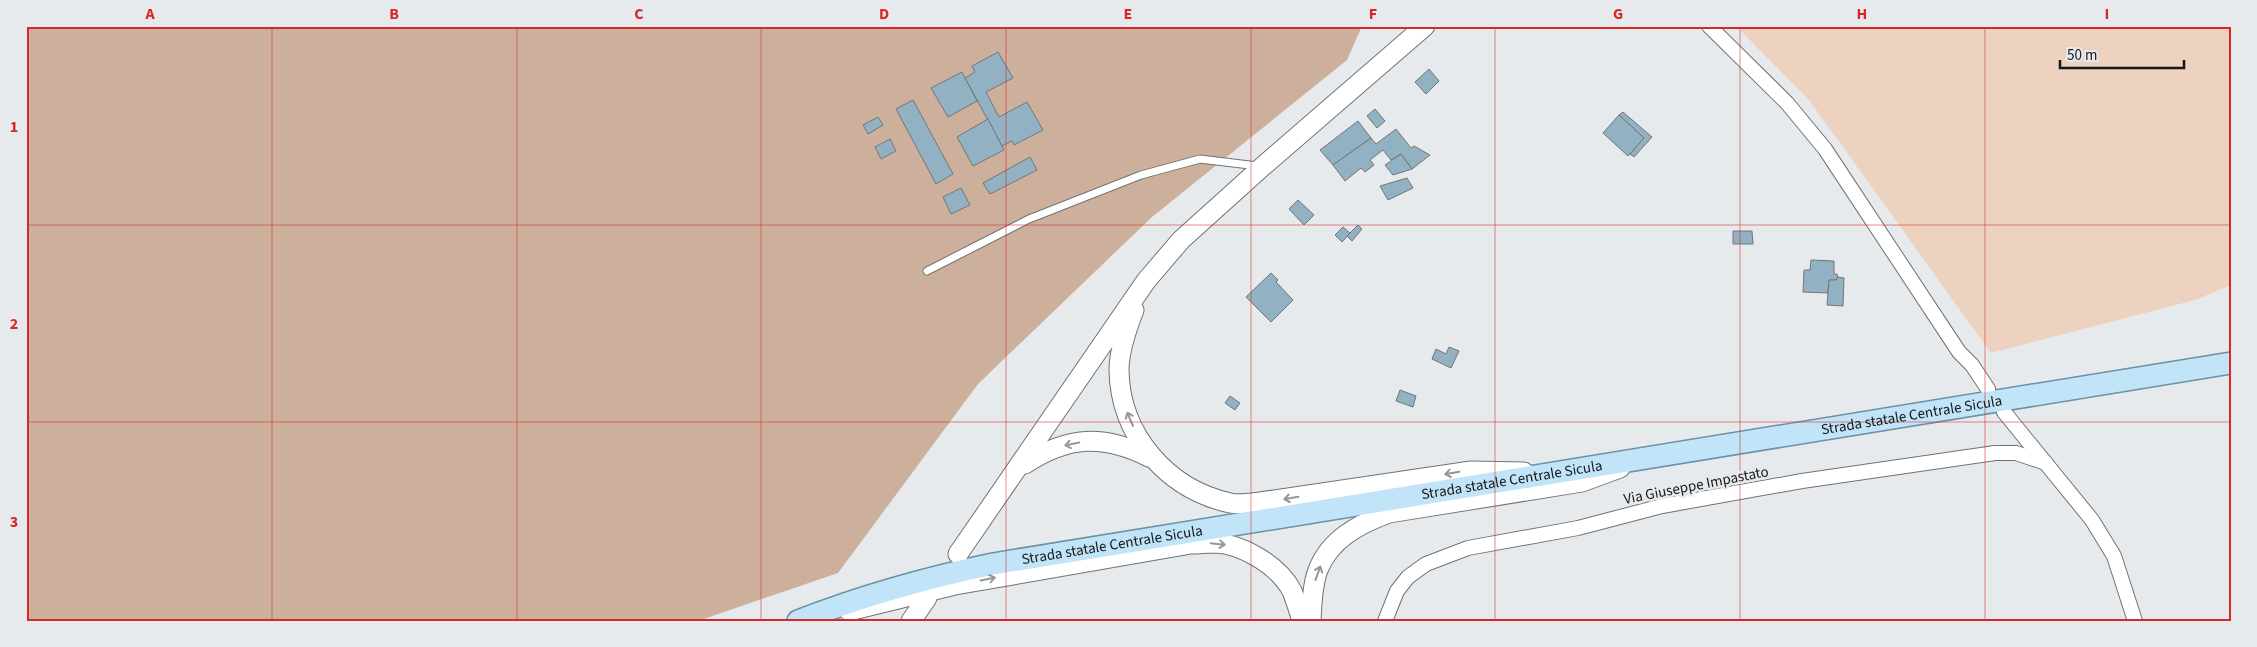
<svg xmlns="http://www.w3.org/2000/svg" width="2257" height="647" viewBox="0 0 2257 647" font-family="'Source Sans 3',sans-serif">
<rect width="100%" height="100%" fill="#e7eaec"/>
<!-- green -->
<polygon fill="#ecd2bf" points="1736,26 2231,26 2231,285 2195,300 1991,353 1809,100"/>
<!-- forest -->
<polygon fill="#cdb09c" points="26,26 1362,26 1347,60 1152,217 978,384 838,573 698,621 26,621"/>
<!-- building -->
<g fill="#92b1c3" stroke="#737678">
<polygon points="998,52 1013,78 986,92 999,117 1027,102 1043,130 1014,145 1012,141 1002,146 965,78 975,72 972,66"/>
<polygon points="1429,69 1439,81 1426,94 1415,82"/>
<polygon points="962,72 977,101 948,117 931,88"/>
<polygon points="913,100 953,174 936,184 896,109"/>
<polygon points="1375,109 1385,121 1377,128 1367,116"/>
<polygon points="1623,112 1652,137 1634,157 1630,154 1644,138 1619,115"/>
<polygon points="1619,115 1644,138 1628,156 1603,133"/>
<polygon points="878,117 883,125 868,134 863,125"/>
<polygon points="988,119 1004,150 973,166 957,137"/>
<polygon points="1358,121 1371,138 1333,165 1320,150"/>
<polygon points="1396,129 1411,148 1414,146 1430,155 1412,169 1401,154 1391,160 1383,150 1370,160 1374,165 1365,172 1361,168 1345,181 1333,165 1371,138 1376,144"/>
<polygon points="890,139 896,151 881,159 875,147"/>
<polygon points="1401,154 1412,169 1393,175 1385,165"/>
<polygon points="1030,157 1037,170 990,194 983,183"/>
<polygon points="1407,178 1413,188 1388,200 1380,186"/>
<polygon points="961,188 970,205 951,214 943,197"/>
<polygon points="1298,200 1314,215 1304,225 1289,209"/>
<polygon points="1358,225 1362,229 1352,241 1347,236"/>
<polygon points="1343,227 1350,233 1342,242 1335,235"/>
<polygon points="1733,231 1752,231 1753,244 1733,244"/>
<polygon points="1811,260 1834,261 1834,274 1837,274 1838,277 1836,280 1829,280 1828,293 1803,292 1804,270 1810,270"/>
<polygon points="1271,273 1278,280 1276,282 1293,300 1271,322 1246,297"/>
<polygon points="1838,277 1844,278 1843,306 1827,305 1829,280 1836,280"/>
<polygon points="1449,347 1459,351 1451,368 1432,359 1436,349 1446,354"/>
<polygon points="1400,390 1416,396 1413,407 1396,401"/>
<polygon points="1230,396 1240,403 1235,410 1225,403"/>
</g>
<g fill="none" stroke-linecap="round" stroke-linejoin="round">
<defs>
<polyline id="service" points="927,271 1029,219 1141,175 1200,159 1258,166"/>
<g id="minor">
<polyline points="1709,26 1787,103 1825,149 1959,352 1972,365 1988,389"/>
<polyline points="2004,412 2092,520 2114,556 2135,621"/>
<polyline points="1385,621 1397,591 1408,577 1426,564 1468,548 1578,528 1662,506 1802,481 1995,453 2016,453 2046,463"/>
</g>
<g id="secondary">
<path d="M1134 310C1127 328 1119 350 1119 370 1120 435 1167 489 1230 503 1239 505 1250 503 1260 502L1471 471 1524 472"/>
<path d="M1025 464C1068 436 1103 434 1149 457"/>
<polyline points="958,554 1146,281 1181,240 1262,167 1425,26"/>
<path d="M849 611 955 585 1191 544C1199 544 1207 543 1215 543 1243 544 1279 566 1292 591 1296 601 1299 611 1302 621"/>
<polyline points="911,621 927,598"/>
<path d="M1311 621C1312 604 1312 586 1318 570 1330 539 1359 524 1389 513L1582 482 1620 468"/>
</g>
<g id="primary">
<path id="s1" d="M798 621C862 596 926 578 993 564L2231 363"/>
</g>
</defs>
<!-- service casing -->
<use href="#service" stroke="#707274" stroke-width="9"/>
<!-- minor casing -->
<use href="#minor" stroke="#707274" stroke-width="16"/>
<!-- secondary casing -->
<use href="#secondary" stroke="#707274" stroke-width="21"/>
<!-- primary casing -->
<use href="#primary" stroke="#6b91a6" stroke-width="24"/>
<!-- service -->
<use href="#service" stroke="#fff" stroke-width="7"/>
<!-- minor -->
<use href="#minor" stroke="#fff" stroke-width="14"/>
<!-- secondary -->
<use href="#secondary" stroke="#fff" stroke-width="19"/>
<!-- primary -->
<use href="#primary" stroke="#c2e4f8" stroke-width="21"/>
</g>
<!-- one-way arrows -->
<defs><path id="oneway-shaft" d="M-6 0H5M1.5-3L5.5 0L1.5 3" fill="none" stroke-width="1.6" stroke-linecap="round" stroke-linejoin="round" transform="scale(1.25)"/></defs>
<g stroke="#969797">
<use href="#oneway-shaft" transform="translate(1130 419) rotate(-113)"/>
<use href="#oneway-shaft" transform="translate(1072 444) rotate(168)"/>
<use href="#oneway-shaft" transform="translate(1452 473) rotate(171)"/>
<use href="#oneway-shaft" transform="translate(1291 498) rotate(171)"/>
<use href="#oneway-shaft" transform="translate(1218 544) rotate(6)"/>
<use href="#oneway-shaft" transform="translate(1318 573) rotate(-70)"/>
<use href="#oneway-shaft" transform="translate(988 579) rotate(-11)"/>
</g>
<!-- grid -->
<path fill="none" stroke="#d62828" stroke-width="1" stroke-opacity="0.55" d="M272 26V621M517 26V621M761 26V621M1006 26V621M1251 26V621M1495 26V621M1740 26V621M1985 26V621M26 225H2231M26 422H2231"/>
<g text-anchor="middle" stroke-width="5" stroke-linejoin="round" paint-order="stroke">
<!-- street labels -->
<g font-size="15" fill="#161718" stroke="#e7eaec">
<text dy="5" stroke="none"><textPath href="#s1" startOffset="1134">Strada statale Centrale Sicula</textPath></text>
<text dy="5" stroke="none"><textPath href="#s1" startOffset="729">Strada statale Centrale Sicula</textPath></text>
<text transform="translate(1696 485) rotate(-11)" y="5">Via Giuseppe Impastato</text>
<text dy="5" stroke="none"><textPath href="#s1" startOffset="324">Strada statale Centrale Sicula</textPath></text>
</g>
</g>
<!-- border -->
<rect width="2257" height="647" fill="none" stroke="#e7eaec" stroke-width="55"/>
<!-- scale -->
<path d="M2060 60v8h124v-8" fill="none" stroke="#161718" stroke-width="2.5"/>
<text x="2067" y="60" font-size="15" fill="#161718" stroke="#e7eaec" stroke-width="4" paint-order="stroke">50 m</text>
<rect x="28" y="28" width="2202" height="592" fill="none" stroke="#d62828" stroke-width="2"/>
<g font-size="16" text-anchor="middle" font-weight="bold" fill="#d62828">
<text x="150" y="19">A</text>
<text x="394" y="19">B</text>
<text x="639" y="19">C</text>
<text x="884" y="19">D</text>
<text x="1128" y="19">E</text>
<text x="1373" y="19">F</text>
<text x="1618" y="19">G</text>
<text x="1862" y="19">H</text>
<text x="2107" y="19">I</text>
<text x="14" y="132">1</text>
<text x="14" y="329">2</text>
<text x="14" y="527">3</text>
</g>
</svg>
